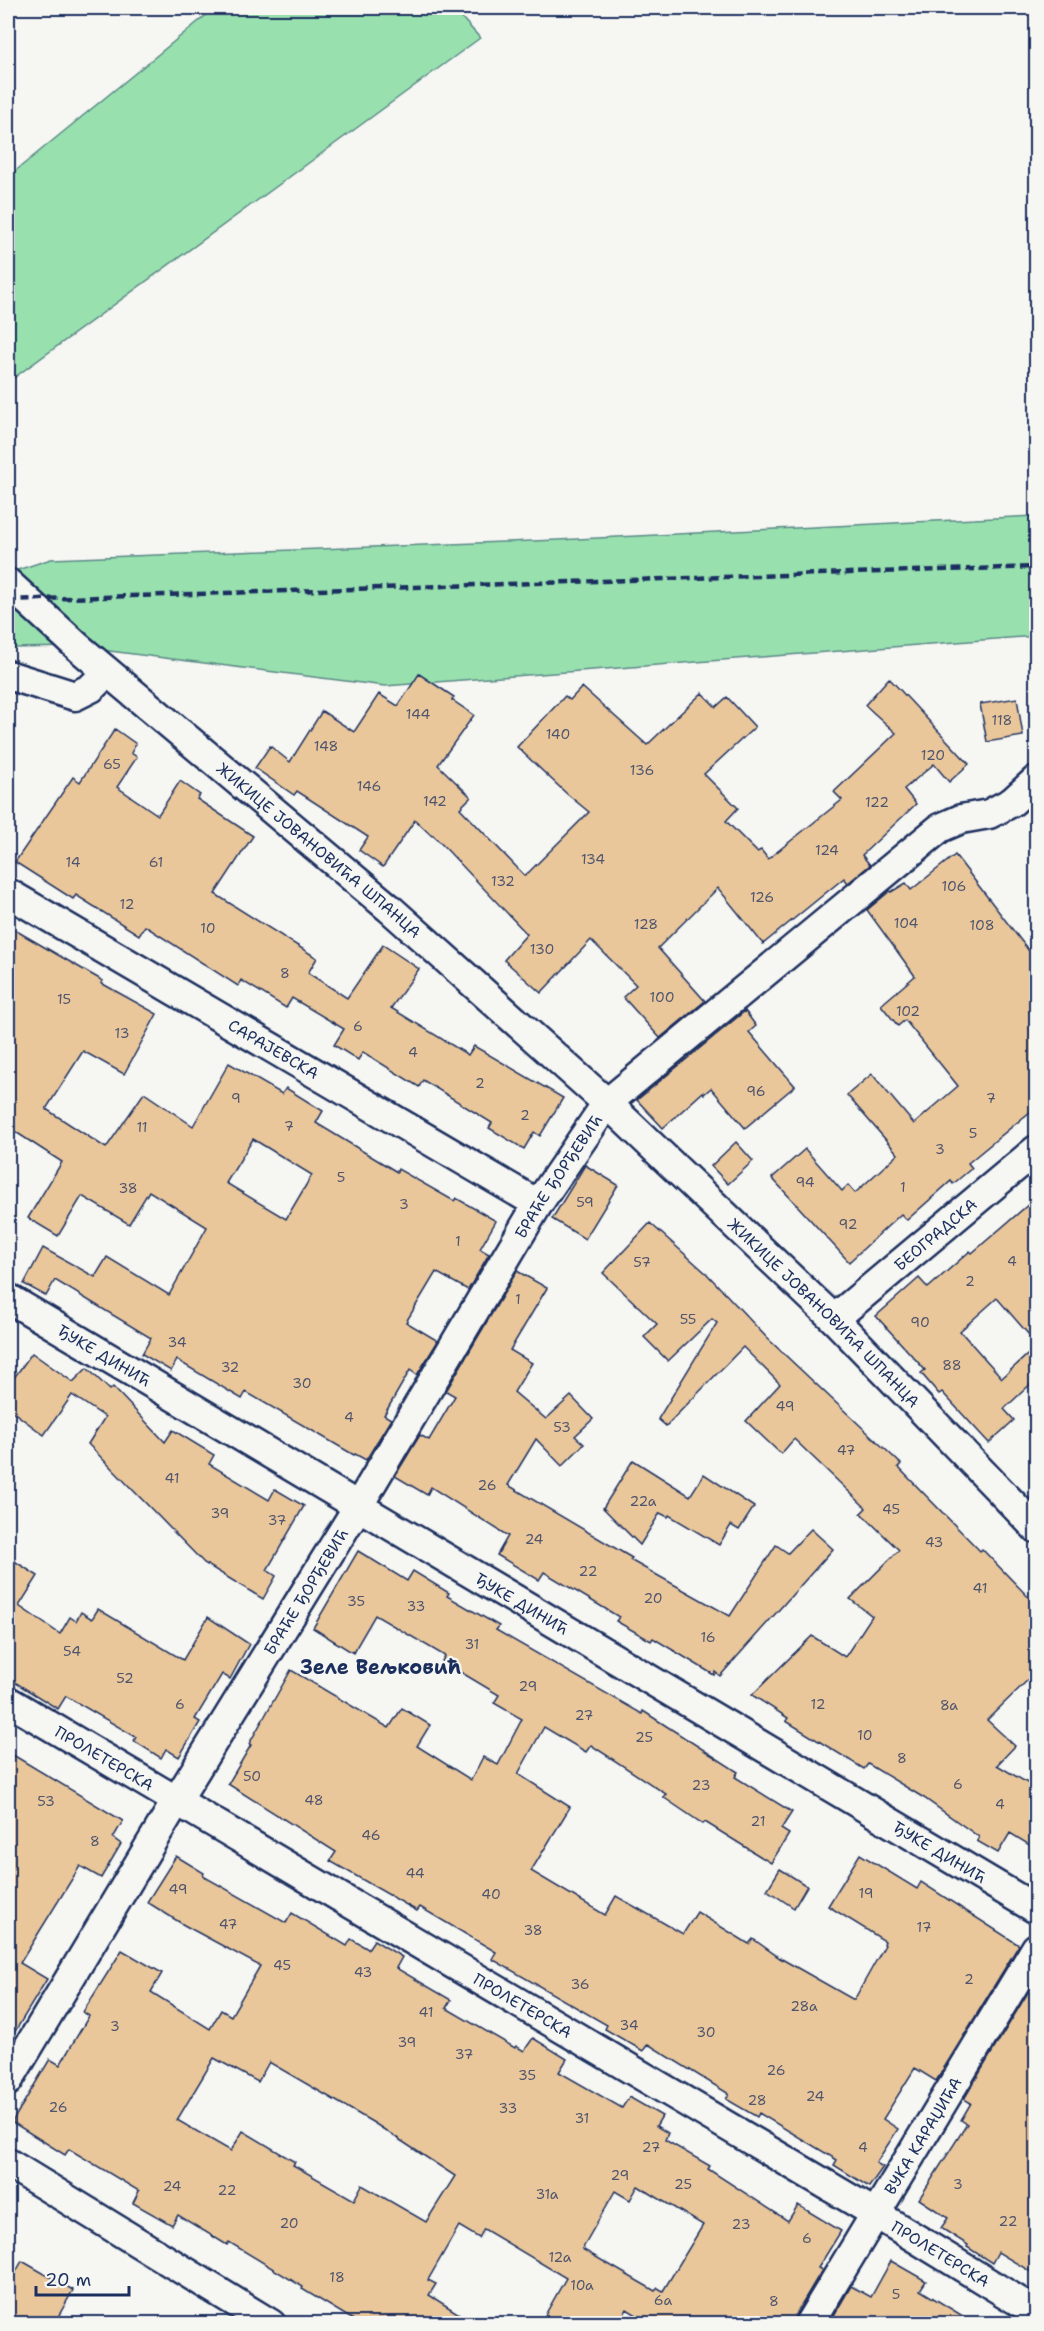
<svg xmlns="http://www.w3.org/2000/svg" width="1044" height="2331" viewBox="0 0 1044 2331" font-family="'Shantell Sans',sans-serif">
<rect width="100%" height="100%" fill="#f6f6f2"/>
<filter id="ink" filterUnits="userSpaceOnUse"><feTurbulence type="fractalNoise" baseFrequency=".0167" numOctaves="2"/><feDisplacementMap in="SourceGraphic" scale="12" xChannelSelector="R" yChannelSelector="G"/><feConvolveMatrix kernelMatrix="1 2 1 2 8 2 1 2 1" color-interpolation-filters="sRGB"/></filter>
<g filter="url(#ink)">
<!-- green -->
<g fill="#98e1af" stroke="#5a8886" stroke-width="1.5">
<polygon points="215,8 453,8 480,38 8,382 8,177"/>
<polygon points="1036,516 1036,636 385,686 78,647 8,648 8,573 51,559 558,540"/>
</g>
<!-- building -->
<g fill="#eac79b" stroke="#1b2f5e" stroke-width="1.5" fill-rule="evenodd">
<polygon points="419,674 454,697 452,700 474,715 438,765 471,797 460,808 525,876 589,812 567,794 517,747 565,696 570,700 582,687 647,745 702,693 716,707 727,697 755,727 704,774 738,808 726,821 757,852 761,850 768,859 842,800 834,792 896,733 865,705 889,678 969,764 949,782 934,764 904,789 916,804 862,855 870,865 848,883 844,878 763,944 718,888 658,948 705,1001 660,1038 623,997 636,985 591,940 541,993 504,960 527,934 433,835 432,836 415,820 383,867 359,850 368,837 297,791 294,795 255,768 270,746 290,762 322,711 354,732 379,694 398,706"/>
<polygon points="1017,698 1023,736 987,742 980,704"/>
<polygon points="115,729 136,744 131,753 137,757 117,787 158,815 180,781 200,795 197,799 253,836 215,894 317,958 308,973 347,998 383,945 419,969 391,1008 468,1055 474,1046 563,1098 540,1136 534,1132 524,1149 489,1128 492,1123 423,1080 419,1087 363,1052 358,1060 334,1045 344,1029 292,998 286,1008 241,980 238,986 145,926 139,935 76,895 73,899 15,862 73,777 80,782"/>
<polygon points="955,855 1036,960 1036,1107 968,1163 972,1168 953,1184 951,1181 907,1220 901,1214 849,1262 772,1178 805,1149 842,1191 848,1185 855,1193 898,1154 847,1095 872,1074 914,1124 958,1086 905,1020 898,1026 881,1005 915,976 867,910 890,891 891,892 906,883 911,890"/>
<path d="M8 926 103 981 101 983 157 1014 124 1074 83 1051 46 1109 106 1148 144 1093 193 1126 229 1063 282 1094 286 1088 323 1111 316 1123 397 1172 398 1169 454 1201 456 1198 496 1221 480 1249 489 1254 468 1290 436 1272 406 1322 438 1341 417 1375 410 1370 384 1415 391 1419 366 1460 355 1454 354 1455 246 1392 242 1399 177 1360 171 1371 142 1354 151 1338 55 1280 46 1296 24 1284 43 1248 95 1277 107 1257 169 1295 207 1227 149 1191 129 1224 82 1196 58 1236 28 1218 62 1162 8 1127ZM253 1139 312 1175 286 1219 226 1183Z"/>
<polygon points="745,1011 756,1026 749,1032 795,1086 745,1128 711,1088 704,1094 703,1092 663,1128 637,1100"/>
<polygon points="736,1142 753,1161 728,1184 711,1166"/>
<polygon points="585,1165 618,1185 585,1239 552,1219"/>
<polygon points="1036,1198 1036,1343 997,1298 960,1331 1002,1378 1036,1347 1036,1379 1004,1409 1014,1420 989,1443 942,1392 939,1394 921,1373 925,1370 876,1316 919,1278 928,1288 970,1251 972,1253"/>
<polygon points="650,1223 707,1274 767,1338 901,1464 898,1467 980,1551 982,1549 1036,1605 1036,1672 987,1720 1015,1746 997,1765 1036,1788 1036,1849 1010,1833 998,1853 977,1841 979,1837 924,1798 868,1764 864,1769 786,1721 788,1718 752,1695 812,1636 845,1657 872,1616 850,1599 899,1550 861,1513 866,1508 794,1439 781,1454 746,1421 780,1384 743,1347 666,1426 658,1419 717,1323 712,1319 668,1361 644,1337 657,1324 603,1273"/>
<polygon points="517,1271 547,1288 510,1350 532,1363 514,1392 546,1419 571,1396 593,1419 575,1436 584,1444 562,1466 536,1439 508,1485 632,1558 630,1560 730,1616 776,1545 788,1553 811,1529 833,1549 720,1676 715,1672 714,1675 653,1638 651,1641 616,1621 619,1617 544,1572 539,1580 497,1555 508,1536 431,1487 427,1495 395,1476 420,1435 429,1440 455,1396 446,1391"/>
<polygon points="32,1353 73,1382 87,1368 110,1390 113,1387 165,1442 173,1430 214,1455 209,1464 269,1500 275,1489 304,1506 267,1570 276,1576 263,1599 204,1563 88,1444 105,1417 72,1395 44,1435 8,1408 8,1386"/>
<polygon points="633,1460 690,1496 704,1474 754,1507 739,1530 731,1525 719,1545 669,1515 668,1517 660,1513 640,1545 603,1508"/>
<polygon points="358,1551 407,1581 413,1571 449,1593 447,1596 499,1626 496,1630 642,1714 643,1711 738,1772 735,1777 792,1812 781,1829 789,1834 771,1863 705,1822 703,1824 663,1797 666,1794 591,1745 586,1752 544,1727 518,1774 570,1807 531,1871 605,1915 616,1896 683,1934 697,1912 749,1944 753,1939 780,1958 854,2000 885,1945 884,1944 885,1941 828,1906 860,1854 917,1889 921,1882 1019,1945 936,2081 915,2068 883,2119 898,2129 876,2163 883,2167 869,2187 834,2165 837,2160 759,2113 757,2117 726,2099 729,2094 648,2044 643,2051 605,2029 607,2025 492,1959 496,1952 420,1907 417,1911 330,1861 336,1852 228,1784 251,1745 249,1744 291,1670 389,1728 402,1708 430,1725 417,1746 471,1780 483,1757 498,1765 522,1719 494,1703 499,1695 442,1661 445,1656 375,1615 353,1653 313,1628"/>
<polygon points="8,1557 38,1576 19,1606 60,1634 70,1617 76,1621 81,1612 92,1619 98,1609 183,1660 208,1617 249,1644 230,1679 222,1674 195,1719 200,1722 179,1757 166,1749 161,1758 134,1741 136,1737 66,1696 58,1709 8,1678"/>
<polygon points="8,1752 123,1821 113,1838 121,1844 101,1878 80,1866 20,1963 47,1979 8,2043"/>
<path d="M176 1856 204 1873 203 1876 286 1923 292 1913 347 1946 351 1939 368 1949 374 1940 402 1957 396 1968 451 2000 446 2008 515 2048 516 2046 524 2051 533 2038 567 2059 559 2072 622 2108 629 2097 662 2116 656 2126 668 2133 665 2140 710 2166 708 2169 788 2221 798 2205 841 2231 818 2268 822 2270 795 2315 793 2324H651L627 2309 619 2324H540L566 2278 484 2229 479 2238 459 2226 428 2280 436 2284 429 2295 475 2324H360L302 2289 303 2287 229 2242 227 2245 178 2215 172 2225 133 2203 139 2191 69 2149 65 2155 12 2122 50 2059 60 2065 89 2016 83 2012 122 1950 162 1973 151 1992 210 2029 221 2010 231 2016 260 1966 184 1925 147 1902ZM214 2058 258 2082 269 2062 374 2123 455 2176 426 2222 362 2185 354 2200 293 2165 295 2162 243 2131 231 2151 177 2120ZM638 2186 703 2225 663 2291 658 2288 655 2291 582 2249 615 2191 630 2200Z"/>
<polygon points="780,1869 807,1886 794,1908 767,1890"/>
<polygon points="1036,1979 1036,2275 998,2252 992,2263 967,2247 968,2245 941,2228 948,2218 919,2199 967,2124 961,2120 971,2103 964,2099"/>
<polygon points="22,2261 73,2290 54,2324 8,2324 8,2286"/>
<polygon points="891,2261 926,2281 920,2290 976,2324 829,2324 851,2286 871,2297"/>
</g>
<g fill="none" stroke-linecap="round" stroke-linejoin="round">
<defs>
<g id="street">
<path id="s1" d="M8 583 78 647 389 908 607 1103 834 1319 1036 1528"/>
<polyline points="8,675 75,696 91,688 107,672"/>
<path id="s2" d="M8 893 538 1204"/>
<path id="s3" d="M8 1298 1036 1909"/>
<path id="s4" d="M834 1319 1036 1150"/>
<path id="s5" d="M8 1701 876 2214 1036 2312"/>
<path id="s6" d="M8 2081 177 1800 359 1505 538 1204 607 1103 940 828 961 819 989 814 1012 802 1036 780"/>
<polyline points="8,2163 271,2324"/>
<path id="s7" d="M809 2324 1036 1948"/>
</g>
</defs>
<!-- street casing -->
<use href="#street" stroke="#1b2f5e" stroke-width="33"/>
<!-- street -->
<use href="#street" stroke="#f6f6f2" stroke-width="28"/>
<!-- rail -->
<polyline stroke="#1b2f5e" stroke-width="4.5" stroke-dasharray="9 4.5" stroke-linecap="butt" points="8,600 1036,567"/>
</g>
</g>
<g text-anchor="middle" stroke-width="4.5" stroke-linejoin="round" paint-order="stroke">
<!-- number labels -->
<g font-size="14" fill="#4f556d">
<text x="418" y="719">144</text>
<text x="1002" y="725">118</text>
<text x="558" y="739">140</text>
<text x="326" y="751">148</text>
<text x="933" y="760">120</text>
<text x="112" y="769">65</text>
<text x="642" y="775">136</text>
<text x="369" y="791">146</text>
<text x="435" y="806">142</text>
<text x="877" y="807">122</text>
<text x="827" y="855">124</text>
<text x="593" y="864">134</text>
<text x="73" y="867">14</text>
<text x="156" y="867">61</text>
<text x="503" y="886">132</text>
<text x="954" y="891">106</text>
<text x="762" y="902">126</text>
<text x="127" y="909">12</text>
<text x="906" y="928">104</text>
<text x="646" y="929">128</text>
<text x="982" y="930">108</text>
<text x="208" y="933">10</text>
<text x="542" y="954">130</text>
<text x="285" y="978">8</text>
<text x="662" y="1002">100</text>
<text x="64" y="1004">15</text>
<text x="908" y="1016">102</text>
<text x="358" y="1031">6</text>
<text x="122" y="1038">13</text>
<text x="413" y="1057">4</text>
<text x="480" y="1088">2</text>
<text x="756" y="1096">96</text>
<text x="236" y="1103">9</text>
<text x="991" y="1103">7</text>
<text x="525" y="1120">2</text>
<text x="289" y="1131">7</text>
<text x="142" y="1132">11</text>
<text x="973" y="1138">5</text>
<text x="940" y="1154">3</text>
<text x="341" y="1182">5</text>
<text x="805" y="1187">94</text>
<text x="903" y="1192">1</text>
<text x="128" y="1193">38</text>
<text x="585" y="1207">59</text>
<text x="404" y="1209">3</text>
<text x="848" y="1229">92</text>
<text x="458" y="1246">1</text>
<text x="1012" y="1266">4</text>
<text x="642" y="1267">57</text>
<text x="970" y="1286">2</text>
<text x="518" y="1304">1</text>
<text x="688" y="1324">55</text>
<text x="920" y="1327">90</text>
<text x="177" y="1347">34</text>
<text x="952" y="1370">88</text>
<text x="230" y="1372">32</text>
<text x="302" y="1388">30</text>
<text x="785" y="1411">49</text>
<text x="349" y="1422">4</text>
<text x="562" y="1432">53</text>
<text x="846" y="1455">47</text>
<text x="172" y="1483">41</text>
<text x="487" y="1490">26</text>
<text x="643" y="1506">22a</text>
<text x="891" y="1514">45</text>
<text x="220" y="1518">39</text>
<text x="277" y="1525">37</text>
<text x="534" y="1544">24</text>
<text x="934" y="1547">43</text>
<text x="588" y="1576">22</text>
<text x="980" y="1593">41</text>
<text x="653" y="1603">20</text>
<text x="356" y="1606">35</text>
<text x="416" y="1611">33</text>
<text x="708" y="1642">16</text>
<text x="472" y="1649">31</text>
<text x="72" y="1656">54</text>
<text x="125" y="1683">52</text>
<text x="528" y="1691">29</text>
<text x="180" y="1709">6</text>
<text x="818" y="1709">12</text>
<text x="949" y="1710">8a</text>
<text x="584" y="1720">27</text>
<text x="865" y="1740">10</text>
<text x="644" y="1742">25</text>
<text x="902" y="1763">8</text>
<text x="252" y="1781">50</text>
<text x="958" y="1789">6</text>
<text x="701" y="1790">23</text>
<text x="314" y="1805">48</text>
<text x="46" y="1806">53</text>
<text x="1000" y="1809">4</text>
<text x="758" y="1826">21</text>
<text x="371" y="1840">46</text>
<text x="95" y="1846">8</text>
<text x="415" y="1878">44</text>
<text x="178" y="1894">49</text>
<text x="866" y="1898">19</text>
<text x="491" y="1899">40</text>
<text x="228" y="1929">47</text>
<text x="924" y="1932">17</text>
<text x="533" y="1935">38</text>
<text x="282" y="1970">45</text>
<text x="363" y="1977">43</text>
<text x="969" y="1984">2</text>
<text x="580" y="1989">36</text>
<text x="804" y="2011">28a</text>
<text x="426" y="2017">41</text>
<text x="629" y="2030">34</text>
<text x="115" y="2031">3</text>
<text x="706" y="2037">30</text>
<text x="407" y="2047">39</text>
<text x="464" y="2059">37</text>
<text x="776" y="2075">26</text>
<text x="527" y="2080">35</text>
<text x="815" y="2101">24</text>
<text x="757" y="2105">28</text>
<text x="58" y="2112">26</text>
<text x="508" y="2113">33</text>
<text x="582" y="2123">31</text>
<text x="651" y="2152">27</text>
<text x="863" y="2152">4</text>
<text x="620" y="2180">29</text>
<text x="683" y="2189">25</text>
<text x="958" y="2189">3</text>
<text x="172" y="2191">24</text>
<text x="227" y="2195">22</text>
<text x="547" y="2199">31a</text>
<text x="1008" y="2226">22</text>
<text x="289" y="2228">20</text>
<text x="741" y="2229">23</text>
<text x="807" y="2243">6</text>
<text x="560" y="2262">12a</text>
<text x="337" y="2282">18</text>
<text x="582" y="2290">10a</text>
<text x="896" y="2299">5</text>
<text x="663" y="2305">6a</text>
<text x="774" y="2306">8</text>
</g>
<!-- street labels -->
<g font-size="16" fill="#1b2f5e" stroke="#f6f6f2">
<text dy="6" stroke="none"><textPath href="#s1" startOffset="410">ЖИКИЦЕ ЈОВАНОВИЋА ШПАНЦА</textPath></text>
<text dy="6" stroke="none"><textPath href="#s2" startOffset="308">САРАЈЕВСКА</textPath></text>
<text dy="6" stroke="none"><textPath href="#s6" startOffset="1059">БРАЋЕ ЂОРЂЕВИЋ</textPath></text>
<text dy="6" stroke="none"><textPath href="#s4" startOffset="132">БЕОГРАДСКА</textPath></text>
<text dy="6" stroke="none"><textPath href="#s1" startOffset="1095">ЖИКИЦЕ ЈОВАНОВИЋА ШПАНЦА</textPath></text>
<text dy="6" stroke="none"><textPath href="#s3" startOffset="112">ЂУКЕ ДИНИЋ</textPath></text>
<text dy="6" stroke="none"><textPath href="#s6" startOffset="573">БРАЋЕ ЂОРЂЕВИЋ</textPath></text>
<text dy="6" stroke="none"><textPath href="#s3" startOffset="598">ЂУКЕ ДИНИЋ</textPath></text>
<text dy="6" stroke="none"><textPath href="#s5" startOffset="112">ПРОЛЕТЕРСКА</textPath></text>
<text dy="6" stroke="none"><textPath href="#s3" startOffset="1084">ЂУКЕ ДИНИЋ</textPath></text>
<text dy="6" stroke="none"><textPath href="#s5" startOffset="598">ПРОЛЕТЕРСКА</textPath></text>
<text dy="6" stroke="none"><textPath href="#s7" startOffset="220">ВУКА КАРАЏИЋА</textPath></text>
<text dy="6" stroke="none"><textPath href="#s5" startOffset="1084">ПРОЛЕТЕРСКА</textPath></text>
</g>
<!-- quarter labels -->
<g font-size="20" font-weight="bold" fill="#1b2f5e" stroke="#f6f6f2">
<text x="381" y="1674">Зеле Вељковић</text>
</g>
</g>
<!-- margin -->
<rect width="1044" height="2331" fill="none" stroke="#f6f6f2" stroke-width="30"/>
<rect x="15" y="15" width="1014" height="2301" fill="none" stroke="#1b2f5e" stroke-width="2" filter="url(#ink)"/>
<!-- scale -->
<path d="M36 2286v9h93v-9" fill="none" stroke="#1b2f5e" stroke-width="3"/>
<text x="45" y="2286" font-size="18" fill="#1b2f5e" stroke="#f6f6f2" stroke-width="4.5" paint-order="stroke">20 m</text>
</svg>
